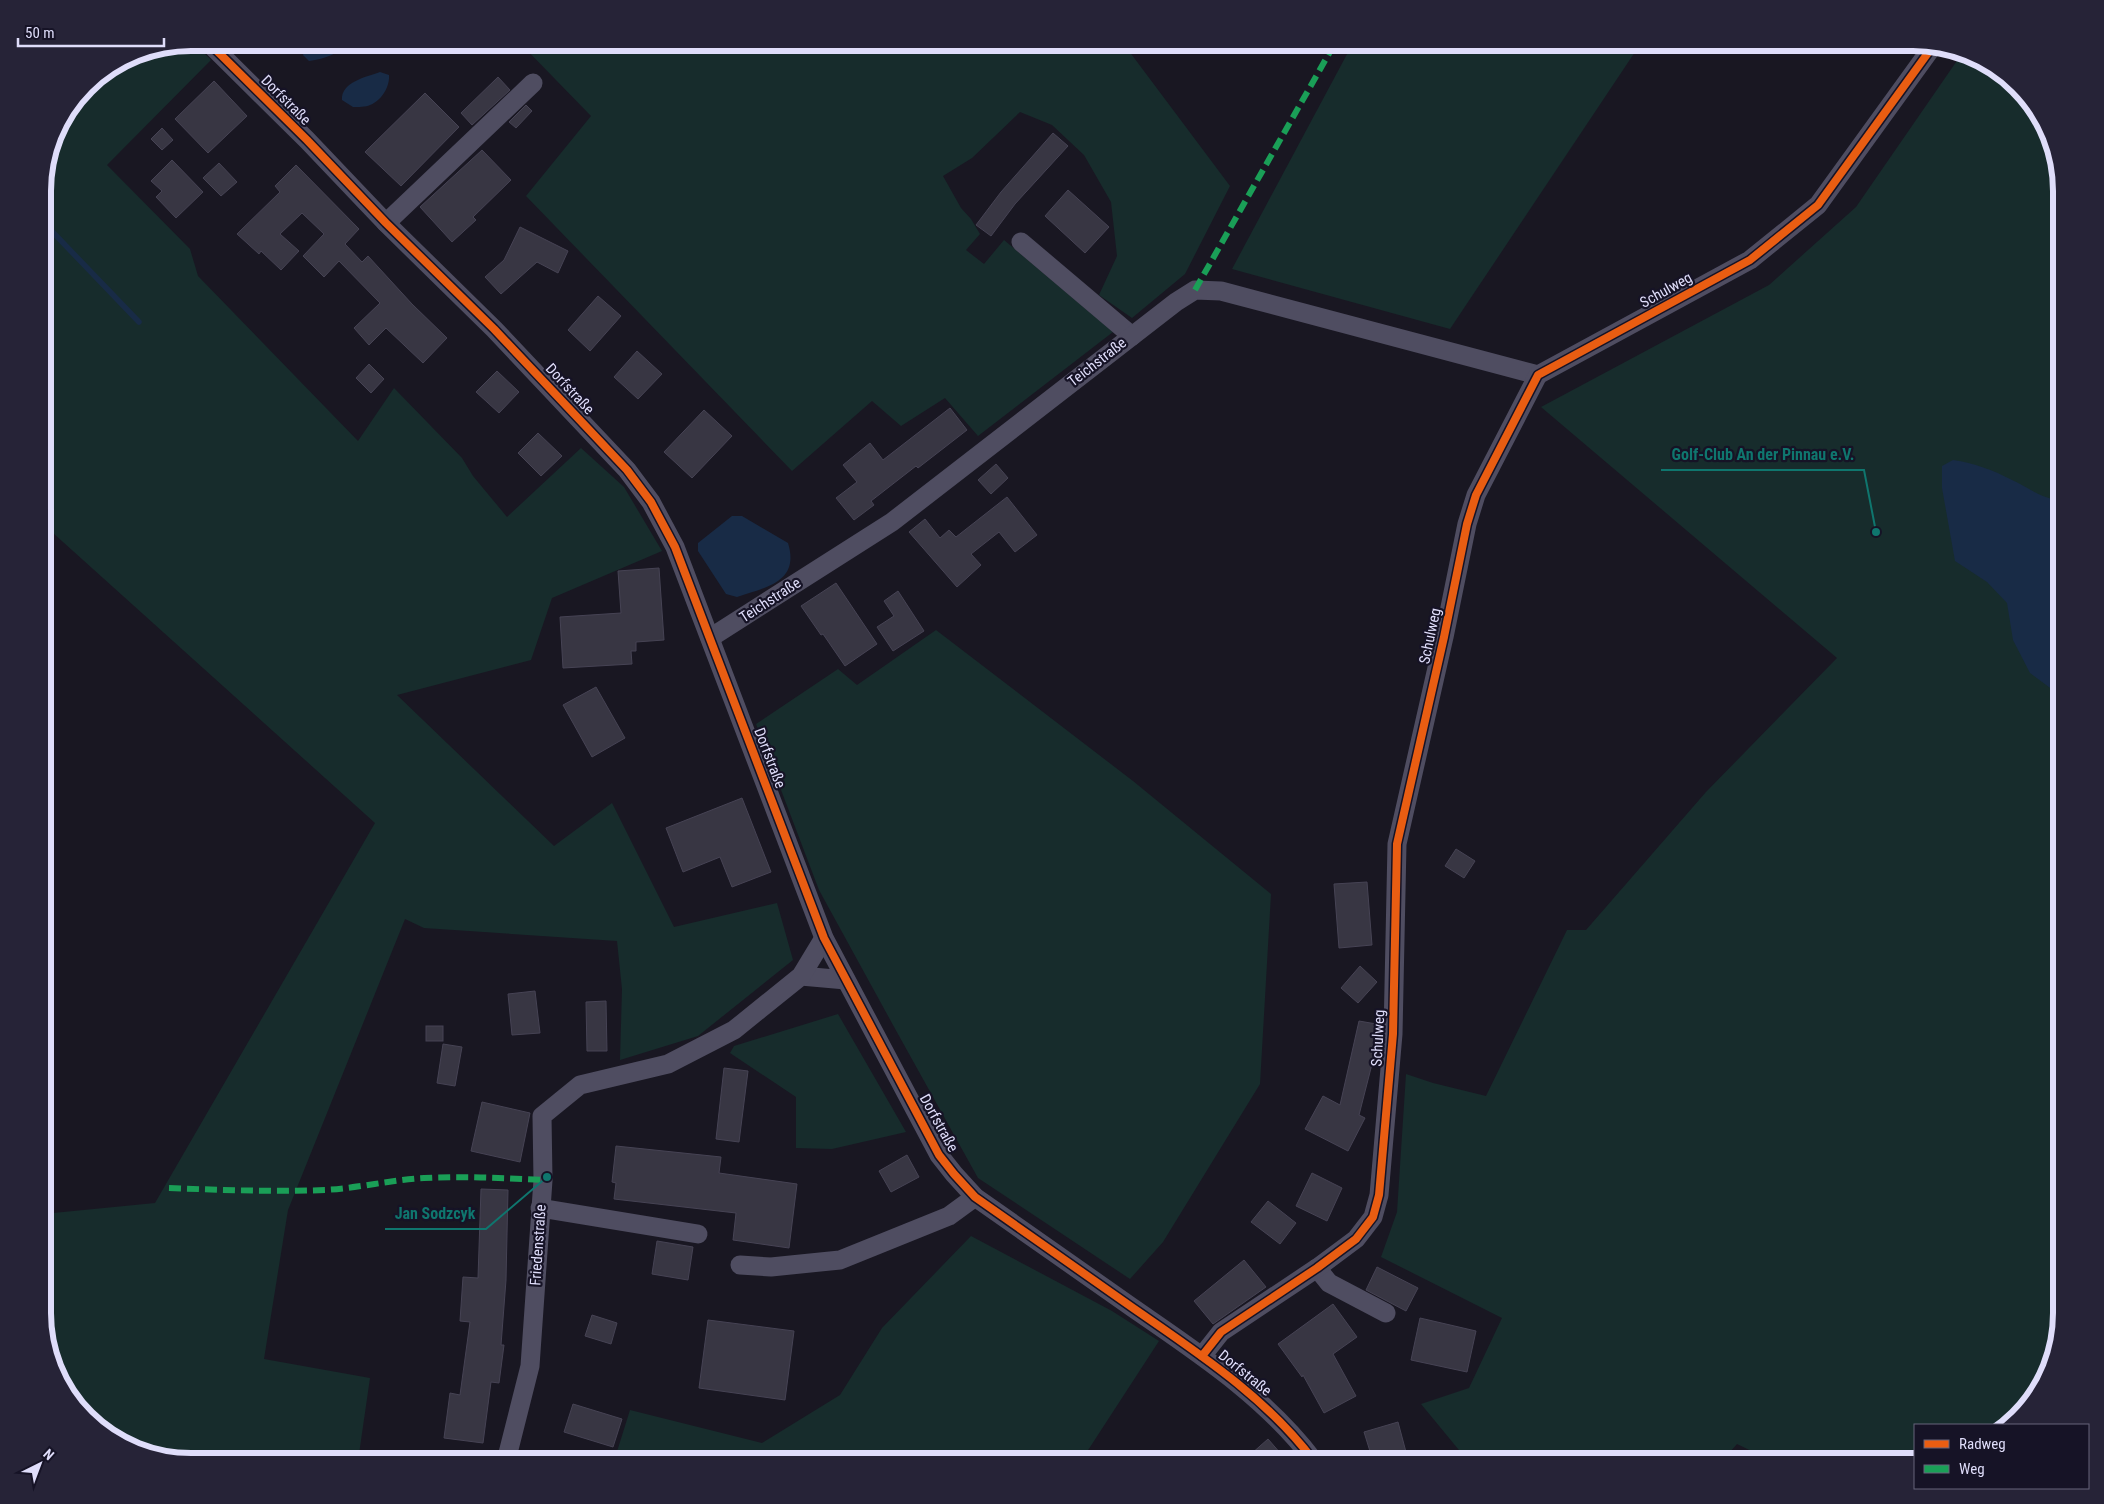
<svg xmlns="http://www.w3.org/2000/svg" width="2104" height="1504" viewBox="0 0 2104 1504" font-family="'Roboto Condensed',sans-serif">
<rect width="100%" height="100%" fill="#191722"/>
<!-- green -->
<g fill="#172c2c">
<polygon points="194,43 211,60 107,165 190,249 198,276 358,441 394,388 462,458 473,476 507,517 581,448 624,487 662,551 552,598 531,660 397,695 554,846 612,803 674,927 777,903 793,960 698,1036 620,1060 622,989 617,941 424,928 405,919 288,1210 264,1359 370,1378 358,1461 191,1461 144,1454 101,1431 62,1387 43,1322 43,1214 155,1203 375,823 43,524 43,182 58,126 86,86 135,54"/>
<polygon points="520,43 1123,43 1230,186 1185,274 1132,318 1099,295 1117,256 1111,202 1084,155 1052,125 1020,112 972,158 943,176 961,208 971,219 980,234 966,250 984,264 1004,240 1113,332 978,436 945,398 901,426 872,401 792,471 526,196 591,116"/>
<polygon points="1353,43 1641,43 1450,329 1232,269"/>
<polygon points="1963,52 2003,73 2046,125 2061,191 2061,1313 2053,1361 2031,1403 2004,1425 1915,1425 1915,1461 1772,1461 1737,1444 1722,1461 1468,1461 1421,1404 1469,1388 1502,1318 1381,1257 1397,1212 1406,1074 1433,1083 1486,1096 1567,930 1586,930 1706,792 1837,658 1541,407 1769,285 1856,207"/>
<polygon points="936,630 1133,781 1271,894 1260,1084 1163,1242 1130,1279 978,1178 893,1025 819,890 756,724 838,669 857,685"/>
<polygon points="838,1014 906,1132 832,1149 796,1148 796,1097 730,1053 734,1046"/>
<polygon points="971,1236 1112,1311 1159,1341 1081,1461 614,1461 630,1410 762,1443 840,1395 882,1328"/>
<polygon points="531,1450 581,1461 529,1461"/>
</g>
<!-- water -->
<g fill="#182b46">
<path d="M311 43H351C338 53 326 59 309 61L303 55 305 50Z"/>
<path d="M380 72 389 75C390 87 381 101 370 105 366 107 358 107 353 107L342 100C341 82 366 77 380 72Z"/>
<path d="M1953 460C1974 463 1993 470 2012 480 2029 488 2042 499 2061 500V696L2030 673 2013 640 2007 603 1987 582 1955 561 1942 488V466Z"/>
<path d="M732 516H742L788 543C800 582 766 587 737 597L726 594 698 551V543Z"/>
</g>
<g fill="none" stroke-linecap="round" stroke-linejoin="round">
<!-- stream -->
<polyline stroke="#182b46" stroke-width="5.5" points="43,222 139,322"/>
</g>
<!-- building -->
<g fill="#383643" stroke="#464354">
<polygon points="498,77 510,90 472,125 461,113"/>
<polygon points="214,81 247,116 208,153 175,119"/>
<polygon points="425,93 459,127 401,186 365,152"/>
<polygon points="526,105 532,111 516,128 509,122"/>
<polygon points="162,128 173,140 162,150 151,139"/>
<polygon points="1053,133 1068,146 1015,204 991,236 976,225 1001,192"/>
<polygon points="482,150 511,180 473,217 476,220 452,242 420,207"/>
<polygon points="172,160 203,192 176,218 156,197 162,191 151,181"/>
<polygon points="219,163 237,182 221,196 203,178"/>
<polygon points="296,165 359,229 345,244 362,262 368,256 412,304 447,338 423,363 386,328 369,345 354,328 380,303 339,261 324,277 303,256 324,234 302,213 280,234 299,251 281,270 261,251 259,254 237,234 280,192 275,186"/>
<polygon points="1068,190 1109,227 1085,253 1045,216"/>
<polygon points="520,227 568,251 558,273 537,262 501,294 485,277 504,260"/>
<polygon points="598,296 621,316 590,351 568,330"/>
<polygon points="637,351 662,374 638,399 614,377"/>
<polygon points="369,364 384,379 371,393 356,378"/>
<polygon points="497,371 519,392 499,413 476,392"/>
<polygon points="950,408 967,430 918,468 916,466 871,501 874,505 854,520 836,498 857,482 843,465 870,443 883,460"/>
<polygon points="704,410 732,436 692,478 664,452"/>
<polygon points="538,433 562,456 541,476 518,453"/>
<polygon points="996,464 1008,478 991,494 978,480"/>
<polygon points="1007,497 1037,535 1015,552 999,532 971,554 981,565 957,587 909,532 925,519 940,538 949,530 956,537"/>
<polygon points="659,568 664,640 636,642 636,651 631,651 632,664 563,668 560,617 621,613 618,571"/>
<polygon points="836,583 877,644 845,666 823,634 821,635 801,606"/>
<polygon points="898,591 924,631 893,651 877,627 894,616 884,601"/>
<polygon points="596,687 625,738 592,757 563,705"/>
<polygon points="742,798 771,872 732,887 720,857 683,872 666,828"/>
<polygon points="1456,849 1475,861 1464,878 1445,866"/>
<polygon points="1367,882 1372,945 1339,948 1334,884"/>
<polygon points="1360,966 1377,982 1358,1003 1341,988"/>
<polygon points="535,991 540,1033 512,1035 508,994"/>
<polygon points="606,1001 607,1051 587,1051 586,1002"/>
<polygon points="1359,1021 1382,1025 1359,1115 1365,1118 1348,1151 1305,1129 1323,1096 1340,1105"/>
<rect x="426" y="1026" width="17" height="15"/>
<polygon points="443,1044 462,1047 455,1086 437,1083"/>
<polygon points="724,1068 748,1071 739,1142 716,1139"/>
<polygon points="482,1102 530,1113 520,1162 471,1151"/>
<polygon points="616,1146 721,1157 719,1173 797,1184 789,1248 733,1240 736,1213 614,1199 616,1183 612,1182"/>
<polygon points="907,1155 919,1177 891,1192 879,1171"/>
<polygon points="1312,1173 1342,1188 1327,1221 1296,1206"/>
<polygon points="481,1189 508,1190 506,1280 501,1345 504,1345 499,1383 491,1382 483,1443 444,1438 450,1393 460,1395 470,1322 460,1321 463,1277 478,1278"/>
<polygon points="1268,1201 1296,1223 1280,1244 1251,1222"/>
<polygon points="657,1241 693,1247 688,1280 652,1274"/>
<polygon points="1244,1260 1266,1287 1213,1324 1194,1301"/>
<polygon points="1377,1267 1418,1288 1406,1311 1366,1290"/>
<polygon points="1333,1304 1357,1337 1333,1354 1356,1396 1324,1413 1303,1375 1302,1377 1278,1344"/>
<polygon points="592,1315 617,1323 611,1344 585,1336"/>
<polygon points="1420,1318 1476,1331 1467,1372 1411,1360"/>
<polygon points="708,1320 794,1331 785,1400 699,1388"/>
<polygon points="573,1404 622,1419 613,1447 564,1432"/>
<polygon points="1398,1422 1406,1452 1373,1461 1364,1432"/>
<polygon points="1268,1439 1288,1462 1242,1462"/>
</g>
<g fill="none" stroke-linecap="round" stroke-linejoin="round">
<!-- minor -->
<g stroke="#4f4d61" stroke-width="19">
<path d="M209 43 307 140 386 223 494 329 627 470 651 502 675 547 824 938 939 1155 954 1174 975 1197C1028 1234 1080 1271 1133 1308 1198 1353 1266 1397 1314 1461"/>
<polyline points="386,223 533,83"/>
<polyline points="1021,242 1132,336"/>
<polyline points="710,638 892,522 1176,302 1195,290 1221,291 1538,375"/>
<polyline points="801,976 846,980"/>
<polyline points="540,1208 698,1234"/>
<polyline points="740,1265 771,1267 840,1260 949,1216 975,1197"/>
<polyline points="1317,1268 1329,1283 1386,1313"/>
<polyline points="1202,1356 1221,1332 1317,1268 1356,1239 1373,1217 1379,1195 1393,1034 1397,844 1444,637 1467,524 1476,495 1538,375 1750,260 1818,205 1933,46"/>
<polyline points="506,1461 530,1366 543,1180 542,1116 580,1085 668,1064 734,1030 801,976 824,938"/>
</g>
<!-- quiet -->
<g stroke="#1a9f57" stroke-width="6" stroke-dasharray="12 6" stroke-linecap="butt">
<polyline points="1195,290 1335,43"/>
<polyline points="2055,1026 2053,995 2061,978"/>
<path d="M169 1188C221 1190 273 1192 325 1190 358 1188 391 1180 424 1178 464 1176 503 1178 543 1180"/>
</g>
<defs>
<g id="cycleway">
<path d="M209 43 307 140 386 223 494 329 627 470 651 502 675 547 824 938 939 1155 954 1174 975 1197C1028 1234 1080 1271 1133 1308 1198 1353 1266 1397 1314 1461"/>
<polyline points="1202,1356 1221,1332 1317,1268 1356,1239 1373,1217 1379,1195 1393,1034 1397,844 1444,637 1467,524 1476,495 1538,375 1750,260 1818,205 1933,46"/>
</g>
</defs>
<!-- cycleway casing -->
<use href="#cycleway" stroke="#161326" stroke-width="11"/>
<!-- cycleway -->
<use href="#cycleway" stroke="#e95d12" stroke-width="8"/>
</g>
<g text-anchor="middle" stroke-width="4.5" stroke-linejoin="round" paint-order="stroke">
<!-- street labels -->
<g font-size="15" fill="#dfddfa" stroke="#161326">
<text transform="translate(286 100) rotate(45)" y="5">Dorfstraße</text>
<text transform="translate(1666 290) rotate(-29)" y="5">Schulweg</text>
<text transform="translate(1097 362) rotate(-38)" y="5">Teichstraße</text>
<text transform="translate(570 389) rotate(47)" y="5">Dorfstraße</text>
<text transform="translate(770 600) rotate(-33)" y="5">Teichstraße</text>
<text transform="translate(1430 636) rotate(-78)" y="5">Schulweg</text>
<text transform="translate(770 758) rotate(69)" y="5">Dorfstraße</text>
<text transform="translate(1378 1038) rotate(-87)" y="5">Schulweg</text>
<text transform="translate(939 1123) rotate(61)" y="5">Dorfstraße</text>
<text transform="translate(538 1245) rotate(-86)" y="5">Friedenstraße</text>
<text transform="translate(1245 1373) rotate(39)" y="5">Dorfstraße</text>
</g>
</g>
<!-- crop -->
<path d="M0 0H2104V1504H0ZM191 51H1913A140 140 0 0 1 2053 191V1313A140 140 0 0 1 1913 1453H191A140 140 0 0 1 51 1313V191A140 140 0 0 1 191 51Z" fill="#262337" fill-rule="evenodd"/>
<path fill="none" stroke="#dfddfa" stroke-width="6" d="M191 51H1913A140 140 0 0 1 2053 191V1313A140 140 0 0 1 1913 1453H191A140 140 0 0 1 51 1313V191A140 140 0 0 1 191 51Z"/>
<!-- callouts -->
<path fill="none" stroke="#0f766e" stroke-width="2" d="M1876 532L1864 470H1661M547 1177L486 1229H385"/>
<g fill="#0f766e" stroke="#161326" stroke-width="2">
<circle cx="1876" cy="532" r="5"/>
<circle cx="547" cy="1177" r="5"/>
</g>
<g font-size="16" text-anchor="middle" font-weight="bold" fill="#0f766e" stroke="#161326" stroke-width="4.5" stroke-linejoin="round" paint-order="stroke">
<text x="1763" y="460">Golf-Club An der Pinnau e.V.</text>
<text x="435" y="1219">Jan Sodzcyk</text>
</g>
<!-- legend -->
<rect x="1914" y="1424" width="175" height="65" fill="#161326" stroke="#66647b"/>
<rect x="1924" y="1440" width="25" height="8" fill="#e95d12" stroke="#66647b"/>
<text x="1959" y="1449" font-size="15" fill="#dfddfa">Radweg</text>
<rect x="1924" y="1465" width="25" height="8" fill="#1a9f57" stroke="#66647b"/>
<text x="1959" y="1474" font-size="15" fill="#dfddfa">Weg</text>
<!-- north arrow -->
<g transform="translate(40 1464) rotate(42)" stroke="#161326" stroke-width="4" paint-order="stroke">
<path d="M0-4L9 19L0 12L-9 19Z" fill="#dfddfa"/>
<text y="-8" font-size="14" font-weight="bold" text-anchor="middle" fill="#dfddfa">N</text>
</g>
<!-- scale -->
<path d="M18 38v8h146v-8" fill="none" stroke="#dfddfa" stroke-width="2.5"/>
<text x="25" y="38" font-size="15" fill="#dfddfa" stroke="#161326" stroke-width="4" paint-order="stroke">50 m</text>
</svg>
